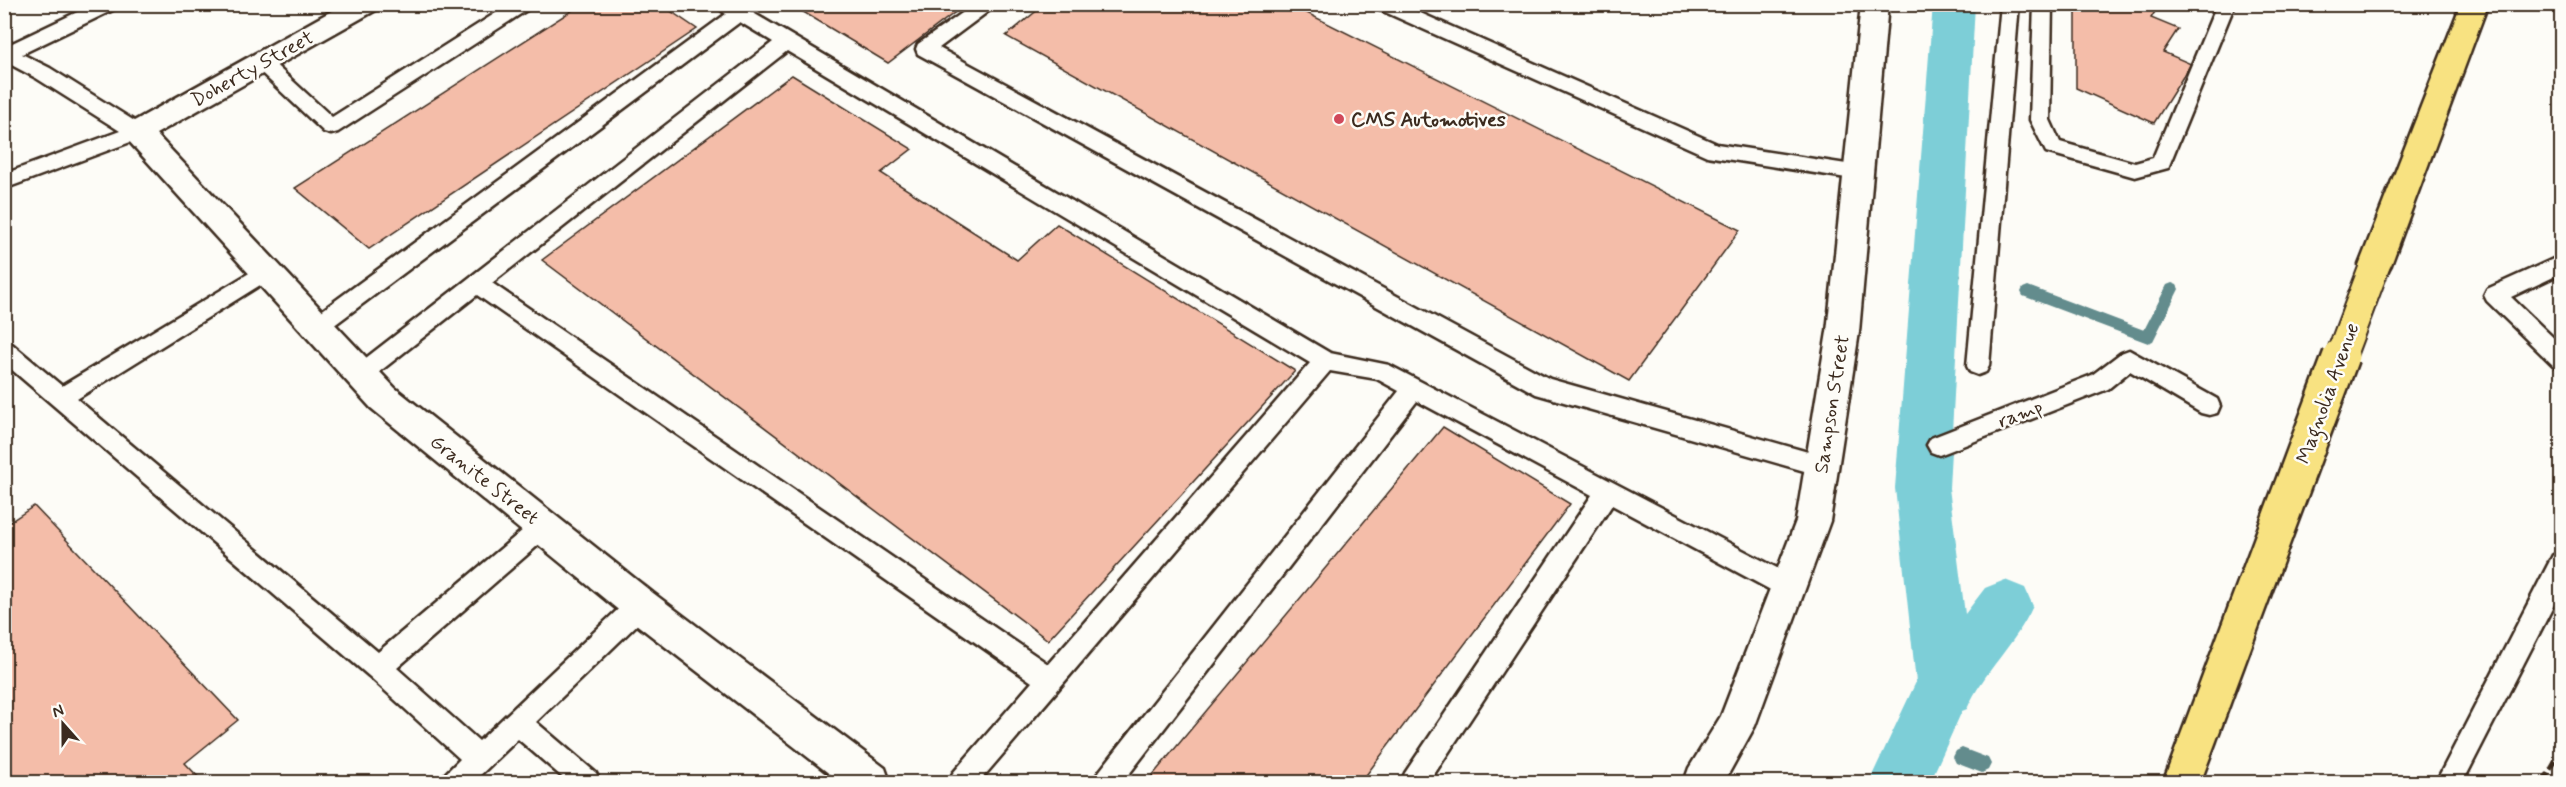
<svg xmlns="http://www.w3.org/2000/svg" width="2566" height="787" viewBox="0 0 2566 787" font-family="Mynerve,sans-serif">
<rect width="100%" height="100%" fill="#fdfcf7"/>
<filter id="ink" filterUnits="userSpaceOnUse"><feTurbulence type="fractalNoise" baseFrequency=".0167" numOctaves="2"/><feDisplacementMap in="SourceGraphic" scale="12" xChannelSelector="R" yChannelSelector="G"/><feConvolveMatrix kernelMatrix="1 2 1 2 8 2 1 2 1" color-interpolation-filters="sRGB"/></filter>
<g filter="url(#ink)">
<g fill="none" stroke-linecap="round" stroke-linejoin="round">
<!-- stream -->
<g fill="#638c8d" fill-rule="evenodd">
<path d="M1938 269 1959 271 1961 275 1959 279C1951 282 1941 282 1933 279L1931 275 1933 271Z"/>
<polygon points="2172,283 2177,285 2179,289 2153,341 2148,343 2023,296 2021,292 2023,288 2028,286 2144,330 2167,285"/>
<polygon points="1962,748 1988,758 1991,764 1988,770 1982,773 1956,763 1953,757 1956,751"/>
</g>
<!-- canal -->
<path fill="#7dced7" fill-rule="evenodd" d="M1933 4H1975L1949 488 1965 614 1985 588 2005 580 2025 588 2033 606C2016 644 1983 672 1967 709L1962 711 1930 782H1869L1916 682 1895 488Z"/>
</g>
<!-- building -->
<g fill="#f4bda9" stroke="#3b2a1e" stroke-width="1.5">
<polygon points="582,4 660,4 697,29 369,249 295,188"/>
<polygon points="790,4 948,4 958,10 888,63"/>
<polygon points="1045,4 1289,4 1740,230 1629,381 1006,36"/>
<polygon points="2076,4 2160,4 2151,18 2178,29 2163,52 2191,64 2154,123 2076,88"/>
<polygon points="792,75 912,149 881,173 1017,260 1057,224 1295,371 1048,640 542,260"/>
<polygon points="1443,427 1570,504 1361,782 1147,782"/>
<polygon points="34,506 238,720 185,763 203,782 4,782 4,526"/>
</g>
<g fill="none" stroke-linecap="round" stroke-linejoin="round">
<defs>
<g id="lane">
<polygon points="94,4 120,4 117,8 22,54 50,68 144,127 147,132 144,137 4,189 4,174 120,131 36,78 4,61 4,47"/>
<polygon points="510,4 533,4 530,8 338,132 331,134 324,132 251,63 254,58 261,56 268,58 332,117"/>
<path d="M714 4H738L1330 353 1389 365 1798 579 1801 587 1798 595 1789 598 1780 595 1612 505 1429 782H1401L1405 773 1592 495 1417 401 1123 782H1094L1098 773 1399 391 1377 379 1330 371 979 782H949L953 773 1032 682 477 295 369 380 361 383 353 380 350 374 353 368 773 42 740 22 325 332 317 335 309 332 306 326 309 320 726 14ZM787 51 1310 363 1048 664 492 283Z"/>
<polygon points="975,4 998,4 939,48 1550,379 1822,456 1830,459 1834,466 1830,473 1822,476 1536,394 918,54 916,49 918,44"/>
<polygon points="1373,4 1400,4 1717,144 1859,166 1866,168 1869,173 1866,178 1859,180 1707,156 1376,8"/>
<polygon points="2001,4 2019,4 1989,366 1986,372 1978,375 1970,372 1967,366"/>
<polygon points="2034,4 2052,4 2050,120 2060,142 2135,163 2153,158 2217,4 2235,4 2168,168 2135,177 2046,152 2030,120"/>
<polygon points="2562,255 2562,273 2511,297 2562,346 2562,369 2554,366 2487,301 2484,295 2487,289"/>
<polygon points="266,263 273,265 277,271 273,277 77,399 378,652 536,519 544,515 552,519 556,526 552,533 397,668 479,741 631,597 640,594 649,597 652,605 649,613 536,722 596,773 600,782 568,782 518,739 473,782 442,782 446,773 460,759 369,676 4,363 4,341 12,344 62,386"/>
<polygon points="2129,350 2217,399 2220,406 2217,413 2209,415 2201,413 2130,371 2108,389 1947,452 1939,455 1931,452 1927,445 1931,438 2092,375 2121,353"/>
<polygon points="2562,552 2562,589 2463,782 2436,782 2553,555"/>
</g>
<polygon id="street" points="344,4 379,4 376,10 156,134 395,388 653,593 885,768 890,782 840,782 627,617 371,408 127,139 123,132 127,125"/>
<polygon id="secondary" points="1861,4 1888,4 1859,332 1830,521 1755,726 1724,782 1684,782 1689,768 1721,716 1796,521 1827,332"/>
<polygon id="primary" points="2461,4 2488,4 2391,265 2386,274 2375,277 2364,274 2359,265"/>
</defs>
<!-- lane casing -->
<use href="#lane" stroke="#3b2a1e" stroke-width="5"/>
<!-- street casing -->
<use href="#street" stroke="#3b2a1e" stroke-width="5"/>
<!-- secondary casing -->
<use href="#secondary" stroke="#3b2a1e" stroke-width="5"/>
<!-- primary casing -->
<use href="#primary" stroke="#3b2a1e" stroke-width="5"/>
<!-- lane -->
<use href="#lane" fill="#fdfcf7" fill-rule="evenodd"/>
<!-- street -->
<use href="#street" fill="#fdfcf7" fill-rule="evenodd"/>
<!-- secondary -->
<use href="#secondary" fill="#fdfcf7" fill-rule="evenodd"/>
<!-- primary -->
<use href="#primary" fill="#f8e281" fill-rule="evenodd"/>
<!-- rail -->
<polyline stroke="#3b2a1e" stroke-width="4.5" stroke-dasharray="10 4.5" stroke-linecap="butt" points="2543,782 2562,750"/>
<defs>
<polyline id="primary-bridge-far1" points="2340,358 2375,265"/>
<polyline id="primary-bridge" points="2182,782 2341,356"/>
</defs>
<!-- primary-bridge-far1 casing -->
<use href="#primary-bridge-far1" stroke="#3b2a1e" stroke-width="33" stroke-linecap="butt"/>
<!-- primary-bridge casing -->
<use href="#primary-bridge" stroke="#3b2a1e" stroke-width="40" stroke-linecap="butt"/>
<!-- primary-bridge-far1 -->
<use href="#primary-bridge-far1" stroke="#f8e281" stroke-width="29"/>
<!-- primary-bridge -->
<use href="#primary-bridge" stroke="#f8e281" stroke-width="35"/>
</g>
</g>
<!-- markers -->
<circle fill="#d1495b" stroke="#fdfcf7" stroke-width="2" cx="1339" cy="119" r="6"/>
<g text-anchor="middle" stroke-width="5" stroke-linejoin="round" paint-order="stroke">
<!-- street labels -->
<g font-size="20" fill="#3b2a1e" stroke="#fdfcf7">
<text transform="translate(252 68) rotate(-29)" y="7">Doherty Street</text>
<text transform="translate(2327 393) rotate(-70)" y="7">Magnolia Avenue</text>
<text transform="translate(1831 404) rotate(-81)" y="7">Sampson Street</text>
<text transform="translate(2020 413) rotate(-21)" y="7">ramp</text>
<text transform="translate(485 479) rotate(38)" y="7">Granite Street</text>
</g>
<!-- poi labels -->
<g font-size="20" font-weight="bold" fill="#3b2a1e" stroke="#fdfcf7" text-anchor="start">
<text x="1351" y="126">CMS Automotives</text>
</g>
</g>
<!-- margin -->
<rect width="2566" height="787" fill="none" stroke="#fdfcf7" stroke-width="24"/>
<rect x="12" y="12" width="2542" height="763" fill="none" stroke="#3b2a1e" stroke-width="2" filter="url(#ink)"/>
<!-- north arrow -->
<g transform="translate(63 724) rotate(339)" stroke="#fdfcf7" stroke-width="4.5" paint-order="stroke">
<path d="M0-4.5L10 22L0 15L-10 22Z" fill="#3b2a1e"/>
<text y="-9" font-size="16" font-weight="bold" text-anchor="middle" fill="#3b2a1e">N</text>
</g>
</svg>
